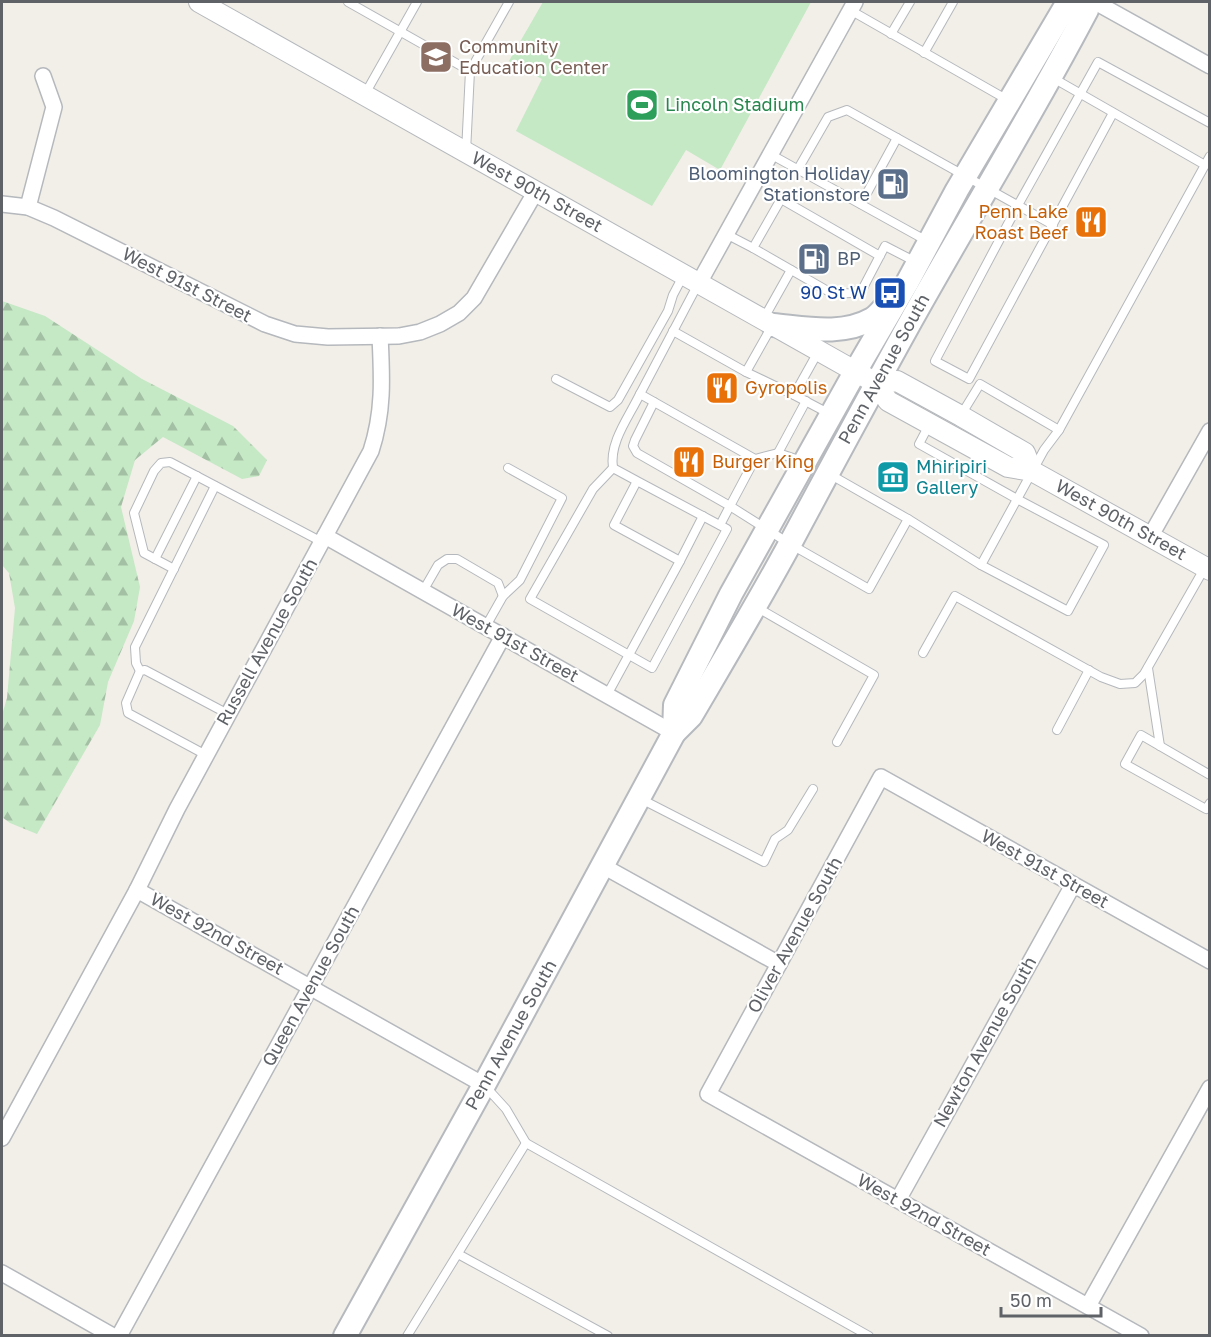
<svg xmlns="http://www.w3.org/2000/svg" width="1211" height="1337" viewBox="0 0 1211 1337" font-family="'Golos Text',sans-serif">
<defs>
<pattern id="forest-firs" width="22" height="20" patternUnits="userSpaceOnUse" patternTransform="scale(1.5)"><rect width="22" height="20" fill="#c5e8c5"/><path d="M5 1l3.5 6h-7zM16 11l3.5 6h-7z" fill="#a3c0a4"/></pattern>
</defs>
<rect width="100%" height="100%" fill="#f1efe8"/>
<!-- forest -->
<polygon fill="url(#forest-firs)" points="2,301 45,316 142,379 233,426 267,460 259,476 242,479 163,437 135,460 121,507 140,587 134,621 108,682 100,725 37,834 10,823 2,817 2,715 7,698 15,608 9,573 2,565"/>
<!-- garden -->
<polygon fill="#c5e8c5" points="543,2 811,2 720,170 686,150 652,206 516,131 542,79 509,61"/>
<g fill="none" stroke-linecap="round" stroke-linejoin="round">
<defs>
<g id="service">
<polyline points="348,2 470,71"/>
<polyline points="850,10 1006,99"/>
<polyline points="891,34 910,2"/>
<polyline points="924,53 953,2"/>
<polyline points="365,94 417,2"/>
<polyline points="1113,113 969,379 935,361 1018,205 1098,62 1210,123"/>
<polyline points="466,152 470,71 509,2"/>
<polyline points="770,154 927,241"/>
<polyline points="1205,165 1210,156"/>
<polyline points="798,169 828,117 847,110 1053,225"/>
<polyline points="861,204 897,138"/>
<polyline points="726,234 753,248"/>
<polyline points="880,256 781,199 753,248 833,294 851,293 863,288 885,246 916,262"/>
<polyline points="698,284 640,394 755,459 730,506 790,544 869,589 908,519 831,475"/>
<polyline points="764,318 791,270"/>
<polyline points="673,331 746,372 772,326"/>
<polyline points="818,352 794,395 828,413"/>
<polyline points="746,372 794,395"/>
<polyline points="556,379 610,407 618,400 668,311 673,295 683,276"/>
<polyline points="654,402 635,440 633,446 637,453 730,506 720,525"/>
<polyline points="961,415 980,384 1059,430"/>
<polyline points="778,453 806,401"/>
<polyline points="755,459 778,453 802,461"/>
<path d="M613 468C609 442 629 417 640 394"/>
<polyline points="908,519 981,565 1068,611 1104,545 1017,499 919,444 929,425"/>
<polyline points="155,559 197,476"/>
<polyline points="680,561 703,516"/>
<polyline points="981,565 1044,450 1059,430 1205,165 1053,78"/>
<polyline points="174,569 144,553 134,513 154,471 161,463 170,462 322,542"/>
<polyline points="423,591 438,565 447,559 457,559 498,583 503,596"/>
<polyline points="756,607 874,675 837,742"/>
<polyline points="486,626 503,596 520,580 562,498 508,468"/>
<polyline points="923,653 955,596 1101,677 1120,684 1135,683 1144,674 1204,569"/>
<polyline points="1148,668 1160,746"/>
<polyline points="140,671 136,663 135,647 215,486"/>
<polyline points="607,695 680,561 614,525 637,481 727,529 652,668 530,599 593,489 613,468 637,481"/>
<polyline points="1057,730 1089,670"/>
<polyline points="206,755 128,713 126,703 140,671 145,670 228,714"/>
<polyline points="1210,775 1141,735 1125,764 1206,809 1210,803"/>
<polyline points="641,799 764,862 775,839 788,830 813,789"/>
<polyline points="485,1086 506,1109 526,1143"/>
<polyline points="458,1254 608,1336"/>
<polyline points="407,1336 526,1143 869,1336"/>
</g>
<g id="minor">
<polyline points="1095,2 1210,66"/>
<polyline points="2,204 28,207 54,218 265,324 295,334 328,337 399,336 420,332 440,324 459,313 474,298 536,191"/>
<polyline points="28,207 54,107 43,76"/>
<polyline points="699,283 855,2"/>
<polyline points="325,536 674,733"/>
<polyline points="1150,537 1210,431"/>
<polyline points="603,866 779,964"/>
<polyline points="137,890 484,1085"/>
<path d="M2 1138 137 890 177 809 371 451C384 411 382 377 380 336"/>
<polyline points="898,1200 1073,885"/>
<polyline points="2,1273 113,1336"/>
<polyline points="1088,1306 1210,1088"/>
<polyline points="119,1336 503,636"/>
<polyline points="1141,1336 708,1094 881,777 1210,961"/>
</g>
<g id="tertiary">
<polyline points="199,2 876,383 888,401 1008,467 1032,471 1210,570"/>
<polyline points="876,383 897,381 961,416 1025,453 1032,471"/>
</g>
<g id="secondary">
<path d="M773 325C806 328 842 336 872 319 879 315 884 307 889 302"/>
<polyline points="674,733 675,705 731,594 855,372 907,283 957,190 1068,2"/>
<path d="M345 1336 484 1085 674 733 691 716C725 658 759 601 791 542 831 467 871 393 912 319 970 215 1032 115 1087 10L1085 2"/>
</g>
</defs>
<!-- service casing -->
<use href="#service" stroke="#b5b8bc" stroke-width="10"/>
<!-- minor casing -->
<use href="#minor" stroke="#b5b8bc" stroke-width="18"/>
<!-- tertiary casing -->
<use href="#tertiary" stroke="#b5b8bc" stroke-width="22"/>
<!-- secondary casing -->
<use href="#secondary" stroke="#b6babf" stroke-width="26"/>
<!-- service -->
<use href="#service" stroke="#fff" stroke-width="8"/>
<!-- minor -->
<use href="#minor" stroke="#fff" stroke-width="15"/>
<!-- tertiary -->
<use href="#tertiary" stroke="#fff" stroke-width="20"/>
<!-- secondary -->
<use href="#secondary" stroke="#fff" stroke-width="22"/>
</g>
<!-- icons -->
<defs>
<symbol id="school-square" viewBox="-11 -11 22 22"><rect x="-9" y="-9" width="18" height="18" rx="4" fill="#8d6e63" stroke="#fff"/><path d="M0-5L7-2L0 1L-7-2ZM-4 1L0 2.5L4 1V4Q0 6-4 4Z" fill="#fff"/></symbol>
<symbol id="stadium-square" viewBox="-11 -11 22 22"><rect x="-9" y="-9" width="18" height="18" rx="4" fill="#2e9e5b" stroke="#fff"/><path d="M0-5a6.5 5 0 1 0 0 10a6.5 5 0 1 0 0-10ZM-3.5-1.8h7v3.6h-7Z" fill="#fff"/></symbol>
<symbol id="fuel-square" viewBox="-11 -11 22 22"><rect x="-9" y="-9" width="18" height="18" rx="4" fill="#5c6f8a" stroke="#fff"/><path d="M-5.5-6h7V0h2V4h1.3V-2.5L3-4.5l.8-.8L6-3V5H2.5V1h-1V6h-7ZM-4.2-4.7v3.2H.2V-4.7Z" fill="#fff"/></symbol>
<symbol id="restaurant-square" viewBox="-11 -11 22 22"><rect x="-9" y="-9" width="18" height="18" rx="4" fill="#e8710a" stroke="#fff"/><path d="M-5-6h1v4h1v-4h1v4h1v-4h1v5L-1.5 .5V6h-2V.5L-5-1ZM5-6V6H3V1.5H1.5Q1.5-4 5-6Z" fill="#fff"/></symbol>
<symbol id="bus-square" viewBox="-11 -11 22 22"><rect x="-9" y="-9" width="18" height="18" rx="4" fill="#1a4fb4" stroke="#fff"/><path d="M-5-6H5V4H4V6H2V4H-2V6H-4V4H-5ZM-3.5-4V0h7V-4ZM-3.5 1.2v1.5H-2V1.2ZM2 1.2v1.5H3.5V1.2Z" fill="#fff"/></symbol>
<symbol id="museum-square" viewBox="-11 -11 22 22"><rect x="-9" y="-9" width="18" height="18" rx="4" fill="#0f9aa8" stroke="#fff"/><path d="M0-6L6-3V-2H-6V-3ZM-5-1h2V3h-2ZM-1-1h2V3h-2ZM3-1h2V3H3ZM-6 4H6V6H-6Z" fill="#fff"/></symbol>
</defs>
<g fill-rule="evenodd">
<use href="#school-square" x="417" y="38" width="38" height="38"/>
<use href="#stadium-square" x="623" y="86" width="38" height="38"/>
<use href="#fuel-square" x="874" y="165" width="38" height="38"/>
<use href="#restaurant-square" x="1072" y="203" width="38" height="38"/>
<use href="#fuel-square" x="795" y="240" width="38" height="38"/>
<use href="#bus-square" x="871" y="274" width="38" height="38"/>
<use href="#restaurant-square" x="703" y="369" width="38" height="38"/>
<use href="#restaurant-square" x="670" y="443" width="38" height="38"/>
<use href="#museum-square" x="874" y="458" width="38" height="38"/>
</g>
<g text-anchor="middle" stroke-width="4.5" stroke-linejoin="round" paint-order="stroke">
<!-- education labels -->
<g font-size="18" fill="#785e54" stroke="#fff" text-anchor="start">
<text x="459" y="53">Community<tspan x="459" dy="21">Education Center</tspan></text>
</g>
<!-- leisure labels -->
<g font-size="18" fill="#27864d" stroke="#fff" text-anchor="start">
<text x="665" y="111">Lincoln Stadium</text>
</g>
<!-- service labels -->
<g font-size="18" fill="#4e5e75" stroke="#fff" text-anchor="end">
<text x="870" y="180">Bloomington Holiday<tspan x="870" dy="21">Stationstore</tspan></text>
<text x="837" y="265" text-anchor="start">BP</text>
</g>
<!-- street labels -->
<g font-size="18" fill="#5f6368" stroke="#fff">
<text transform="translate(537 192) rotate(29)" y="6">West 90th Street</text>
<text transform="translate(187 285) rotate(27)" y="6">West 91st Street</text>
<text transform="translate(884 369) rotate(-61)" y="6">Penn Avenue South</text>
<text transform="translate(1121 520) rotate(29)" y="6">West 90th Street</text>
<text transform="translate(267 642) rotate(-61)" y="6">Russell Avenue South</text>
<text transform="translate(515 643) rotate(29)" y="6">West 91st Street</text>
<text transform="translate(1045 869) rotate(29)" y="6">West 91st Street</text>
<text transform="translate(217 934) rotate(29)" y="6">West 92nd Street</text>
<text transform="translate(795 935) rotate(-61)" y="6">Oliver Avenue South</text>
<text transform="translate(311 986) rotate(-61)" y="6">Queen Avenue South</text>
<text transform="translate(511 1035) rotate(-61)" y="6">Penn Avenue South</text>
<text transform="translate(985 1042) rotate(-61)" y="6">Newton Avenue South</text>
<text transform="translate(924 1215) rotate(29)" y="6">West 92nd Street</text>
</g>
<!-- food labels -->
<g font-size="18" fill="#c56008" stroke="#fff" text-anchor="start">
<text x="1068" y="218" text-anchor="end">Penn Lake<tspan x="1068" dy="21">Roast Beef</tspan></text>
<text x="745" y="394">Gyropolis</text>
<text x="712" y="468">Burger King</text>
</g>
<!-- transit labels -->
<g font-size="18" fill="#164399" stroke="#fff" text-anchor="end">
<text x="867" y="299">90 St W</text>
</g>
<!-- culture labels -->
<g font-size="18" fill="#0d838f" stroke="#fff" text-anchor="start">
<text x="916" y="473">Mhiripiri<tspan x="916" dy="21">Gallery</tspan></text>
</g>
</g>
<!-- border -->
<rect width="1211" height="1337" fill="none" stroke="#5f6368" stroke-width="6"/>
<!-- scale -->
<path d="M1001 1307v9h100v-9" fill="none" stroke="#5f6368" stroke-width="3"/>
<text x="1010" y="1307" font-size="18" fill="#5f6368" stroke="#ffffff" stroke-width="4.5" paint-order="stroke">50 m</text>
</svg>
